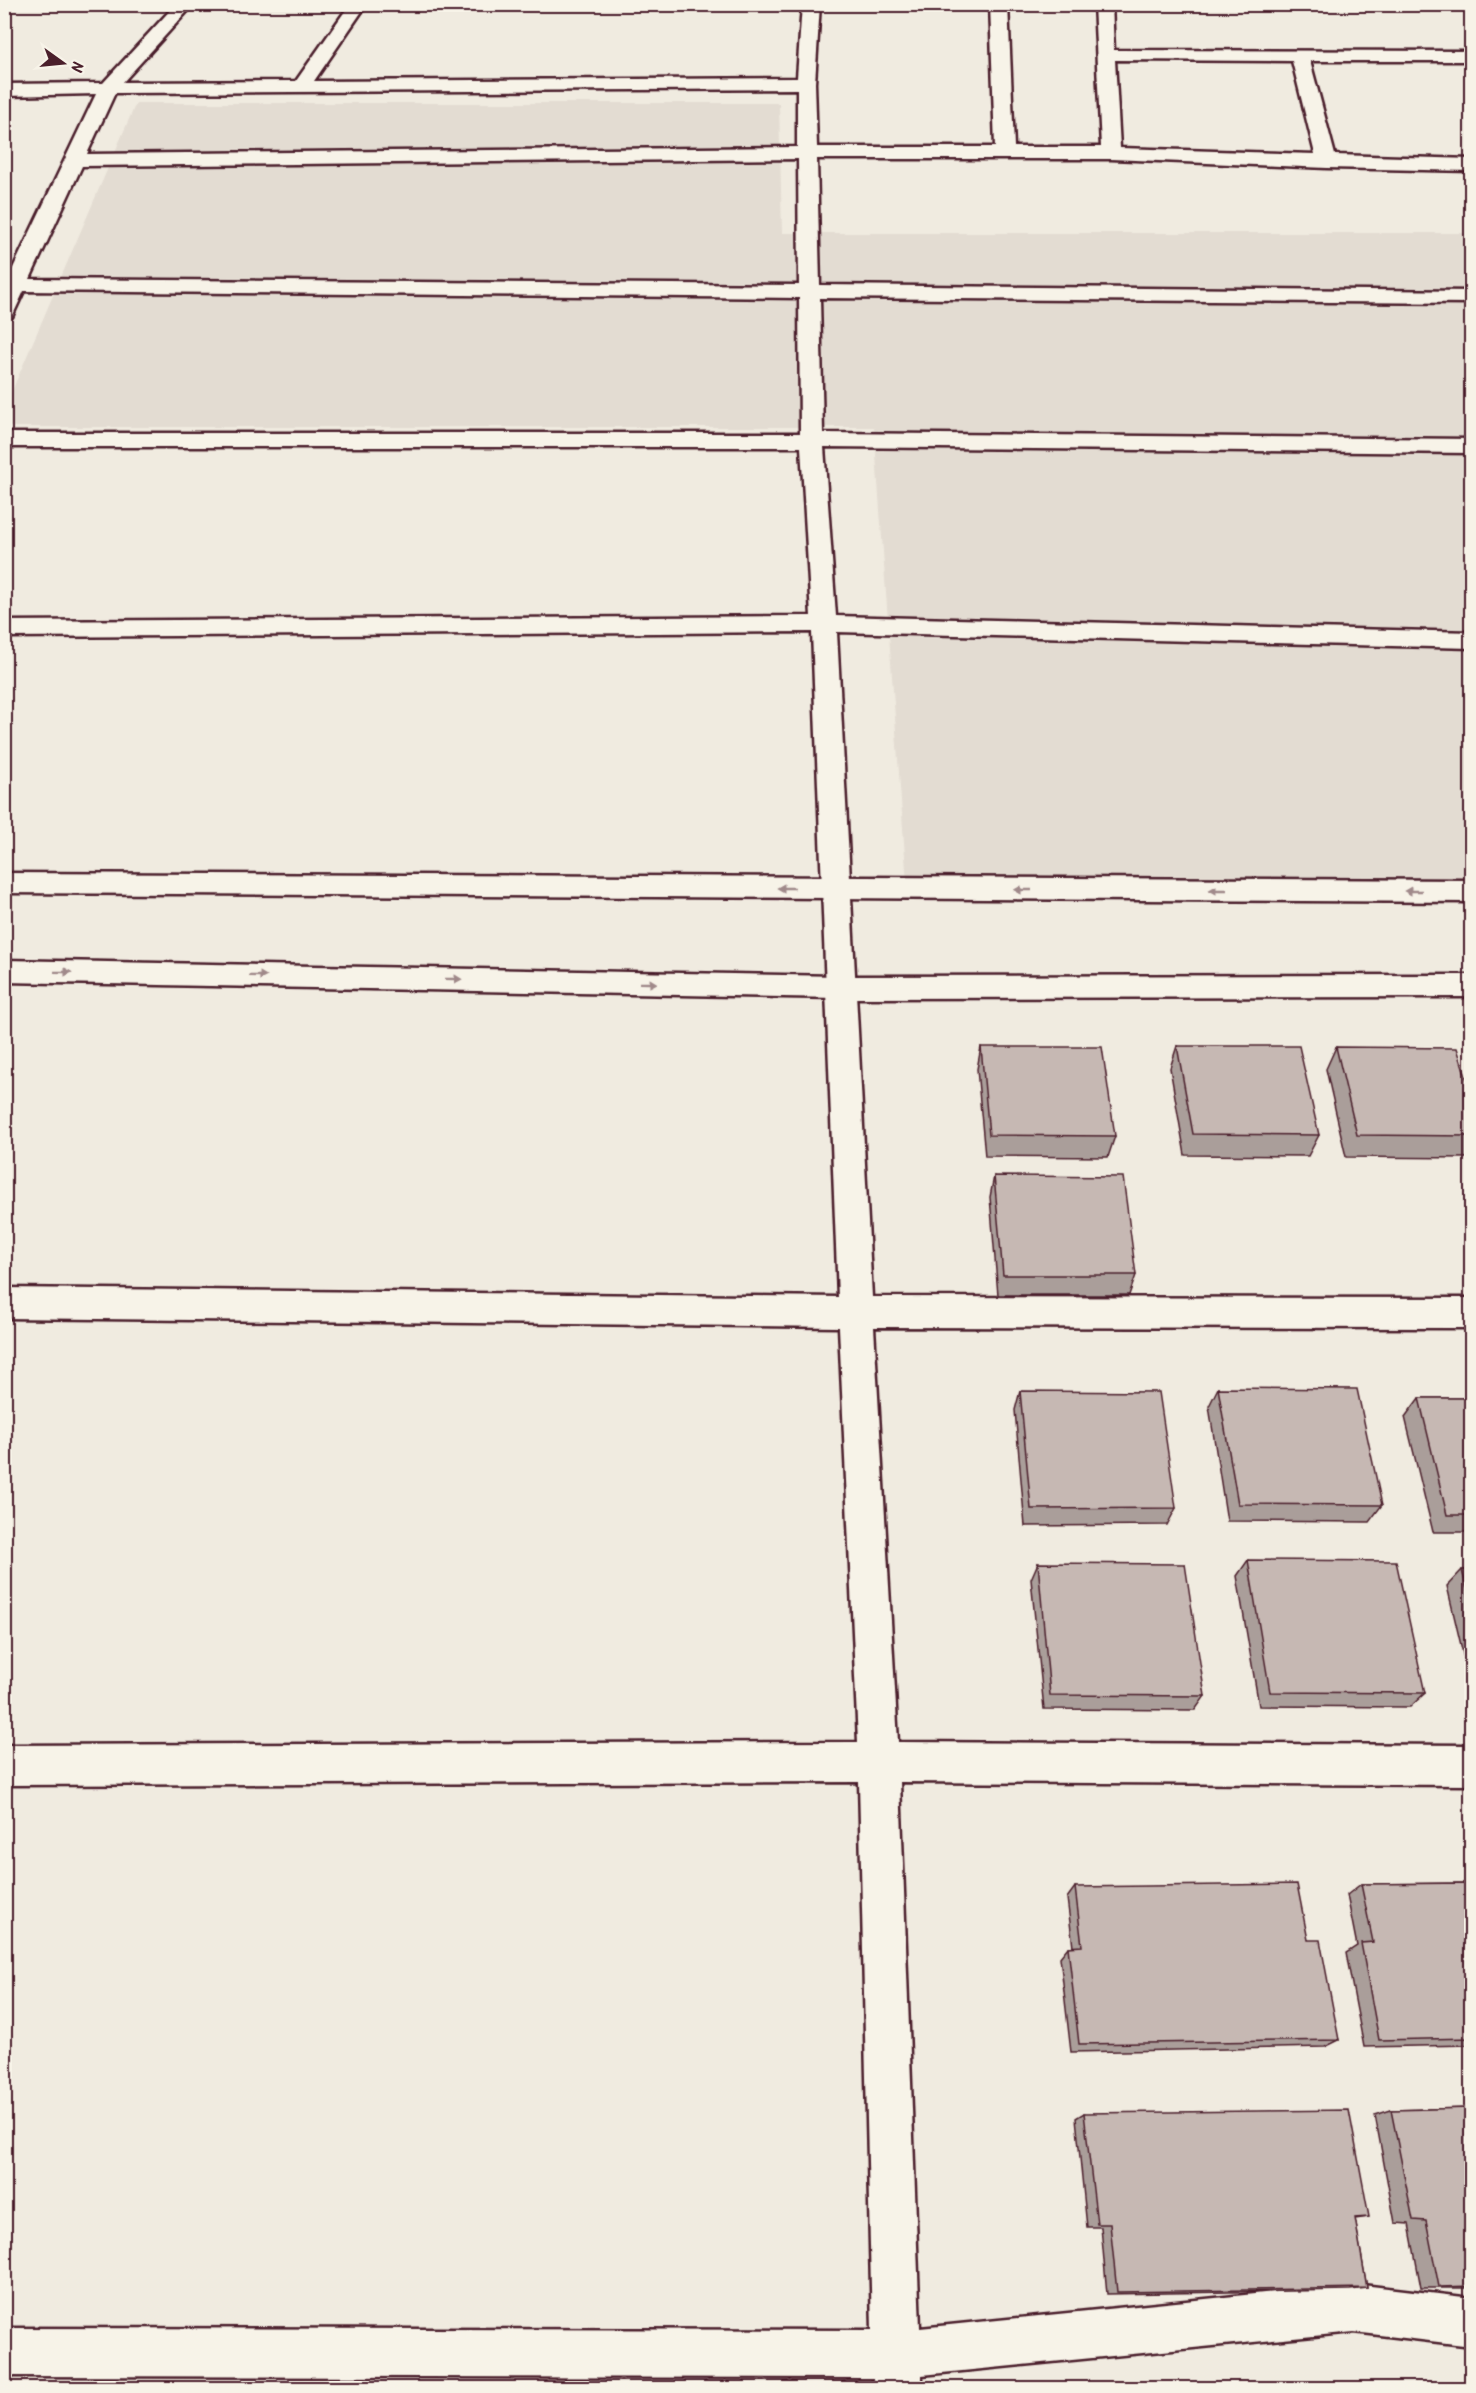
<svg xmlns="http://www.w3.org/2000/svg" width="1476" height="2393" viewBox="0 0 1476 2393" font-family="Kalam,sans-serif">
<rect width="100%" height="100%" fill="#f0ebe0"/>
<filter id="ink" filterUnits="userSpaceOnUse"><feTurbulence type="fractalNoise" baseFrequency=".0167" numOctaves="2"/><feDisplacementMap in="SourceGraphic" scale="12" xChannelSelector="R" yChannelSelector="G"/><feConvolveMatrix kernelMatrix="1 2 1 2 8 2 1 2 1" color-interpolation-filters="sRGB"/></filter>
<g filter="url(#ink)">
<!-- built -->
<polygon fill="#e3dcd2" points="136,103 779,103 782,233 1471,233 1471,884 907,884 874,427 5,427 5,407"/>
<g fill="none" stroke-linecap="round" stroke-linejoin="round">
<defs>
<path id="street" d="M176 4H194L123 82 296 81 350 4H367L314 81 797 78 802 4H820L815 83 817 147H995L990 4H1008L1014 147H1101L1094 4H1112L1114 50 1472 51V61H1310L1335 155 1472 159V171L1327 168 1111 159H817L820 285 1472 291V303L820 298 823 433 1472 439V453L824 447 836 616 1472 632V648L837 632 872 1297 1472 1298V1328L874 1327 898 1742 1472 1745V1785L900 1782 920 2328 1354 2284 1472 2298V2346L1354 2332 922 2375V2388H874L873 2378 4 2376V2328L872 2330 859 1782 4 1785V1745L858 1742 839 1327 4 1318V1288L838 1297 812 632 4 637V621L811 616 801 447H4V433H800L799 298 24 291 12 317 4 318 5 285 96 94 4 96V84L103 83ZM1115 60 1292 61 1315 154 1120 148ZM797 89V147L87 154 115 93ZM798 159 799 285 30 279 82 166Z"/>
<g id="secondary">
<polygon points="4,873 1472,880 1472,902 4,893"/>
<polygon points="4,960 839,976 1472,975 1472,997 839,998 4,982"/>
</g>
</defs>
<!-- street casing -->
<use href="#street" stroke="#4a1f2b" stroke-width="5"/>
<!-- secondary casing -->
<use href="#secondary" stroke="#4a1f2b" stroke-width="5"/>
<!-- street -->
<use href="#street" fill="#f7f3e8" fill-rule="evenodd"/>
<!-- secondary -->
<use href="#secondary" fill="#f7f3e8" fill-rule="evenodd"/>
</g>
<!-- wall -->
<g fill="#aa9e9a" stroke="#4a1f2b" stroke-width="1.5">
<polygon points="1177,1046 1319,1135 1308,1156 1185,1155 1170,1068"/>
<polygon points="981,1047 1115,1136 1108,1157 985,1156 977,1069"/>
<polygon points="1336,1047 1472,1096 1472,1155 1470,1158 1346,1157 1326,1069"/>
<polygon points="994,1176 1136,1275 1129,1295 998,1295 990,1197"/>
<polygon points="1218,1388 1382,1505 1369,1522 1227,1521 1209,1406"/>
<polygon points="1020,1391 1176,1508 1167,1525 1025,1526 1015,1410"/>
<polygon points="1419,1398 1472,1398 1472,1532 1433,1532 1405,1417"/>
<polygon points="1248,1560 1425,1693 1410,1707 1259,1706 1237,1576"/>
<polygon points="1038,1563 1205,1696 1195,1710 1044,1709 1031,1579"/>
<polygon points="1462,1570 1472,1570 1472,1692 1447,1586"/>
<polygon points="1472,1883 1472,2045 1364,2047 1346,1953 1357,1946 1347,1895 1361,1884"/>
<polygon points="1075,1887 1308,1940 1339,2040 1325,2047 1071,2052 1060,1957 1068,1947 1073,1947 1067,1898"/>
<polygon points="1472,2108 1472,2288 1421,2288 1409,2224 1395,2223 1375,2115 1391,2110"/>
<polygon points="1084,2113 1369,2217 1355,2219 1367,2288 1350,2290 1107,2294 1101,2227 1087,2227 1076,2118"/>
</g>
<!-- building -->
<g fill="#c6b8b3" stroke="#4a1f2b" stroke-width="1.5">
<polygon points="1177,1046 1299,1046 1319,1135 1193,1134"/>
<polygon points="981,1047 1102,1047 1115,1136 989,1135"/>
<polygon points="1336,1047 1457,1048 1472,1096 1472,1136 1357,1135"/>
<polygon points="994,1176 1123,1177 1136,1275 1003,1275"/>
<polygon points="1218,1388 1357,1389 1382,1505 1238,1504"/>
<polygon points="1020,1391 1159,1392 1176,1508 1031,1509"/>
<polygon points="1419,1398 1472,1398 1472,1515 1447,1515"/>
<polygon points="1248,1560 1396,1561 1425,1693 1270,1692"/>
<polygon points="1038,1563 1185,1564 1205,1696 1050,1695"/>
<polygon points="1462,1570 1472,1570 1472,1610"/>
<polygon points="1472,1883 1472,2038 1379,2040 1361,1943 1373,1942 1361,1884"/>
<polygon points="1297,1884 1308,1940 1320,1940 1339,2040 1079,2044 1068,1947 1082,1946 1075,1887"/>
<polygon points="1472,2108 1472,2286 1439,2287 1426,2221 1413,2220 1391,2110"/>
<polygon points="1349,2110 1369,2217 1355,2218 1367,2288 1117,2292 1110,2224 1097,2224 1084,2113"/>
</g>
<!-- one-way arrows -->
<defs><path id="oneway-solid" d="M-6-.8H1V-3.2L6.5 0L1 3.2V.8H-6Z" transform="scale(1.5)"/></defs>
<g fill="#a0898a">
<use href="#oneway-solid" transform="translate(786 888) rotate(-180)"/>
<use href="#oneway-solid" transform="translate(1023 890) rotate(-180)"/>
<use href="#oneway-solid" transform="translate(1218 890) rotate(-180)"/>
<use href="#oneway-solid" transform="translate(1413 891) rotate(-180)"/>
<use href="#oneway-solid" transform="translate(63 972) rotate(1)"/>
<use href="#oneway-solid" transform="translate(258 976) rotate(1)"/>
<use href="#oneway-solid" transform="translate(453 979) rotate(1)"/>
<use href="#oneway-solid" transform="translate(648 983) rotate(1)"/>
</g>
</g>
<!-- margin -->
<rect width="1476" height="2393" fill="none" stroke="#f7f3e8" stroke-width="24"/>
<rect x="12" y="12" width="1452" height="2369" fill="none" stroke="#4a1f2b" stroke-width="2" filter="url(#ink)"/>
<!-- north arrow -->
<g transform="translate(63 63) rotate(105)" stroke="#f7f3e8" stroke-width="4.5" paint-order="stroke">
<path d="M0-4.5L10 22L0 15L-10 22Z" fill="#4a1f2b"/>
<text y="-9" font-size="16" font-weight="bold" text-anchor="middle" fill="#4a1f2b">N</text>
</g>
</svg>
